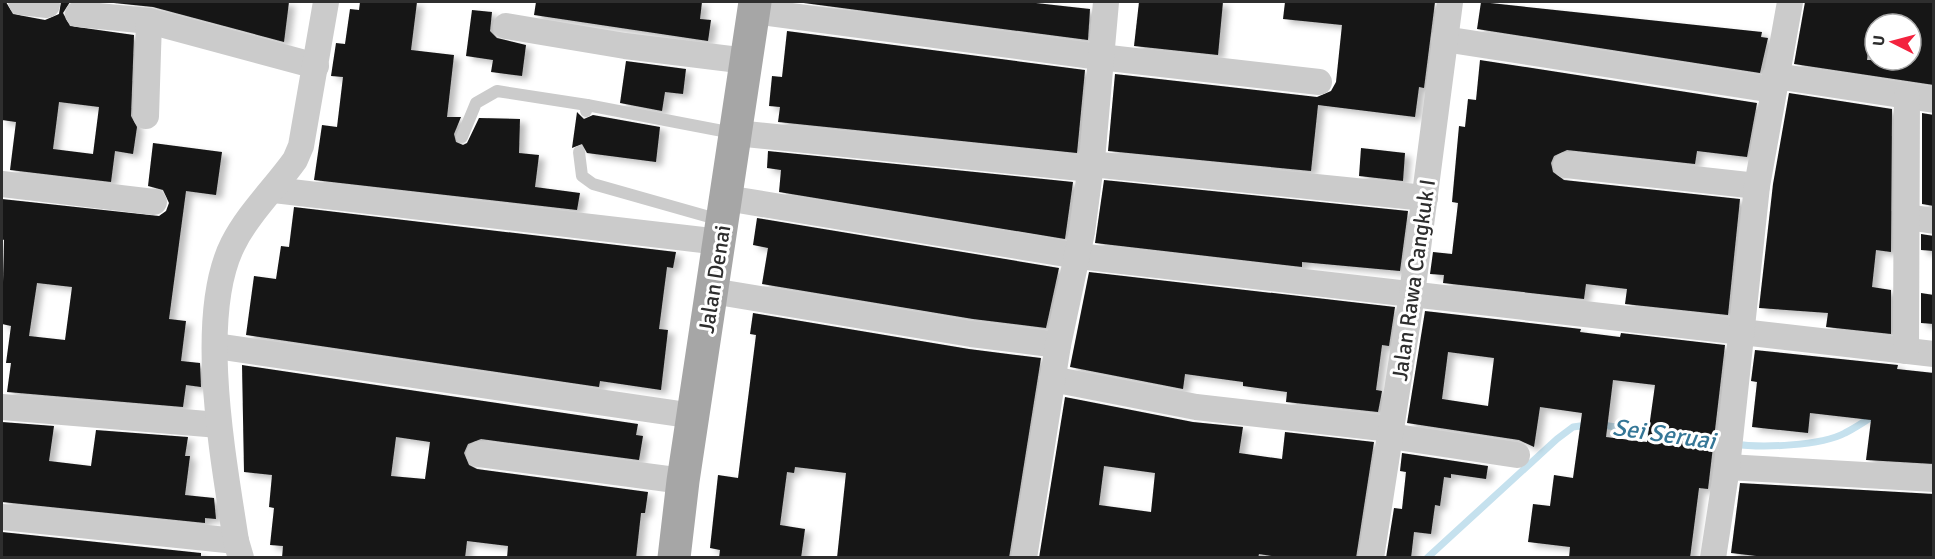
<svg xmlns="http://www.w3.org/2000/svg" width="1935" height="559" viewBox="0 0 1935 559" font-family="Signika,sans-serif">
<defs>
<filter id="shadow"><feDropShadow dx="6" dy="4" stdDeviation="3" flood-color="#0004"/></filter>
</defs>
<rect width="100%" height="100%" fill="#fff"/>
<g fill="none" stroke-linecap="round" stroke-linejoin="round">
<!-- stream -->
<g stroke="#c5e1ee" stroke-width="7">
<polyline points="1601,425 1655,432"/>
<path d="M1734 444C1761 448 1821 446 1845 433 1855 428 1864 422 1873 416"/>
<polyline points="1427,558 1557,439 1573,427 1587,425"/>
</g>
</g>
<!-- building -->
<g fill="#151515" fill-rule="evenodd" filter="url(#shadow)">
<path d="M2 2H6L13 14 45 20 59 14 61 2H70L63 13 70 26 134 35 131 116 137 127 133 154 115 151 111 182 10 170 16 122 2 120ZM59 102 99 107 93 154 53 149Z"/>
<polygon points="104,2 289,2 284,42 153,7"/>
<polygon points="360,2 417,2 411,50 454,55 447,117 461,117 454,134 456,142 463,145 467,143 479,118 520,119 519,153 539,155 535,187 580,193 577,210 314,180 322,125 337,127 343,77 331,76 336,43 345,44 350,9 359,10"/>
<polygon points="536,2 702,2 700,19 711,20 708,41 534,15"/>
<polygon points="796,2 1027,2 1090,9 1088,40"/>
<polygon points="1139,2 1223,2 1218,55 1134,46"/>
<polygon points="1285,2 1435,2 1424,88 1419,87 1415,117 1318,105 1311,171 1108,151 1115,74 1317,97 1331,91 1336,82 1342,25 1283,19"/>
<polygon points="1481,2 1762,32 1761,37 1768,38 1760,73 1477,29"/>
<path d="M1805 2H1934V85L1794 64ZM1871 24H1911V60H1867Z"/>
<polygon points="472,10 492,12 490,31 497,38 526,45 522,76 491,72 493,60 466,56"/>
<polygon points="787,31 1085,70 1077,153 778,122 780,107 769,106 772,76 782,77"/>
<polygon points="1480,60 1757,103 1747,157 1697,151 1695,164 1567,150 1554,156 1551,163 1553,172 1564,180 1740,199 1728,315 1625,304 1627,289 1586,284 1584,299 1443,283 1444,275 1430,274 1433,252 1452,254 1458,203 1452,202 1459,126 1465,127 1468,99 1476,100"/>
<polygon points="626,61 686,69 683,94 665,92 662,111 620,103"/>
<polygon points="1789,93 1892,109 1891,252 1876,250 1872,287 1891,290 1891,334 1826,327 1828,313 1759,308 1773,184"/>
<polygon points="577,112 584,119 593,115 660,127 656,162 587,153 582,144 572,148"/>
<polygon points="1922,113 1934,115 1934,206 1922,204"/>
<path d="M153 143 222 152 216 195 186 191 169 319 186 321 181 361 200 363 201 387 186 385 183 407 7 392 11 363H6L11 326 2 324 4 240 2 239V199L159 216 166 211 169 203 163 190 148 186ZM37 283 72 287 65 340 29 336Z"/>
<polygon points="1361,148 1405,153 1403,181 1359,176"/>
<polygon points="768,151 1073,182 1065,239 779,192 781,170 767,168"/>
<polygon points="1104,180 1408,211 1400,271 1302,262 1302,267 1095,243"/>
<polygon points="294,207 676,252 673,268 667,267 659,329 668,330 661,390 600,381 599,387 246,335 254,276 276,279 281,246 289,247"/>
<polygon points="757,218 1059,268 1046,328 973,319 762,284 768,248 753,245"/>
<polygon points="1921,234 1934,236 1934,251 1921,250"/>
<polygon points="1089,272 1395,307 1389,346 1382,345 1376,390 1382,391 1378,412 1286,402 1287,392 1243,386 1243,382 1185,374 1183,389 1070,367"/>
<polygon points="1921,293 1934,295 1934,324 1921,323"/>
<path d="M1425 311 1581 329 1580 332 1620 337 1621 333 1725 345 1708 489 1699 488 1690 558H1569L1570 547 1528 542 1533 504 1550 506 1554 475 1573 478 1582 413 1540 407 1534 447 1519 440 1407 423ZM1448 352 1494 358 1488 406 1442 399ZM1613 380 1655 385 1647 442 1606 437Z"/>
<polygon points="753,313 969,349 1041,358 1009,558 837,558 846,473 795,467 794,473 787,472 780,525 805,529 801,558 719,558 720,550 710,548 718,475 738,478 756,335 750,334"/>
<polygon points="1755,350 1898,365 1897,369 1934,373 1934,464 1866,460 1871,420 1810,413 1808,433 1752,427 1757,382 1751,381"/>
<path d="M242 365 638 424 636 435 643 436 639 460 481 439 468 444 464 453 469 465 477 469 648 492 645 513H641L636 558H507L508 546 467 541 465 558H282L283 546 270 545 274 508 269 507 272 475 244 472ZM396 437 430 442 425 479 391 476Z"/>
<path d="M1065 397 1193 422 1243 427 1239 453 1282 459 1285 432 1374 442 1356 558H1284L1259 554 1258 558H1039ZM1104 466 1155 473 1151 512 1099 505Z"/>
<polygon points="2,422 54,426 49,461 91,466 96,430 188,437 185,456 190,456 185,495 214,498 216,519 205,518 205,523 2,502"/>
<polygon points="1402,453 1488,466 1486,479 1451,474 1451,478 1444,477 1440,506 1435,505 1431,534 1414,532 1411,558 1386,558 1394,508 1402,509 1406,472 1400,471"/>
<polygon points="1740,483 1934,494 1934,558 1773,558 1731,553"/>
<polygon points="2,532 201,553 201,558 2,558"/>
</g>
<g fill="none" stroke-linecap="round" stroke-linejoin="round">
<!-- service -->
<g stroke="#cbcbcb" stroke-width="12">
<polyline points="586,111 587,105 733,133"/>
<polyline points="462,137 476,103 497,91 587,105"/>
<polyline points="579,152 582,176 593,184 720,220"/>
</g>
<!-- minor -->
<g stroke="#cbcbcb" stroke-width="26">
<polyline points="21,2 47,5"/>
<polyline points="754,11 1100,57 1319,82"/>
<polyline points="78,14 149,21 316,66"/>
<polyline points="506,26 625,46 747,61"/>
<polyline points="1444,39 1773,90"/>
<polyline points="1775,76 1934,100"/>
<polyline points="146,116 149,21"/>
<polyline points="736,133 1090,169"/>
<polyline points="1091,164 1425,198"/>
<polyline points="1566,165 1757,186"/>
<polyline points="2,184 154,202"/>
<polyline points="274,190 720,242"/>
<polyline points="726,198 1078,256 1934,354"/>
<polyline points="1907,217 1934,221"/>
<polyline points="712,291 971,334 1058,345"/>
<polyline points="216,346 694,416"/>
<polyline points="1906,351 1907,96"/>
<polyline points="1052,379 1196,407 1391,429"/>
<polyline points="2,407 219,425"/>
<polyline points="1390,436 1517,455"/>
<polyline points="479,454 683,481"/>
<polyline points="1727,467 1934,479"/>
<polyline points="2,517 236,541"/>
<path d="M241 558 236 541C224 461 196 317 233 244 248 214 275 188 295 160L301 146 326 2"/>
<polyline points="1024,558 1058,345 1082,232 1093,149 1106,2"/>
<polyline points="1371,558 1412,294 1450,2"/>
<polyline points="1713,558 1727,467 1757,186 1790,2"/>
</g>
<!-- primary -->
<polyline stroke="#a6a6a6" stroke-width="33" points="674,558 683,481 755,2"/>
</g>
<g text-anchor="middle" stroke-width="6" stroke-linejoin="round" paint-order="stroke">
<!-- street labels -->
<g font-size="22" fill="#2e2e2e" stroke="#fff">
<text transform="translate(714 279) rotate(-81)" y="8">Jalan Denai</text>
<text transform="translate(1413 280) rotate(-82)" y="8">Jalan Rawa Cangkuk I</text>
</g>
<!-- water labels -->
<g font-size="24" font-style="italic" fill="#357797" stroke="#fff">
<text transform="translate(1664 434) rotate(8)" y="8">Sei Seruai</text>
</g>
</g>
<!-- border -->
<rect width="1935" height="559" fill="none" stroke="#2e2e2e" stroke-width="6"/>
<!-- north arrow -->
<g transform="translate(1893 42) rotate(276)"><circle r="28" fill="#ffffff" stroke="#ababab" stroke-width="1.5"/>
<path d="M0-4.5L10 22L0 15L-10 22Z" fill="#f3223e"/>
<text y="-9" font-size="16" font-weight="bold" text-anchor="middle" fill="#2e2e2e">U</text>
</g>
</svg>
